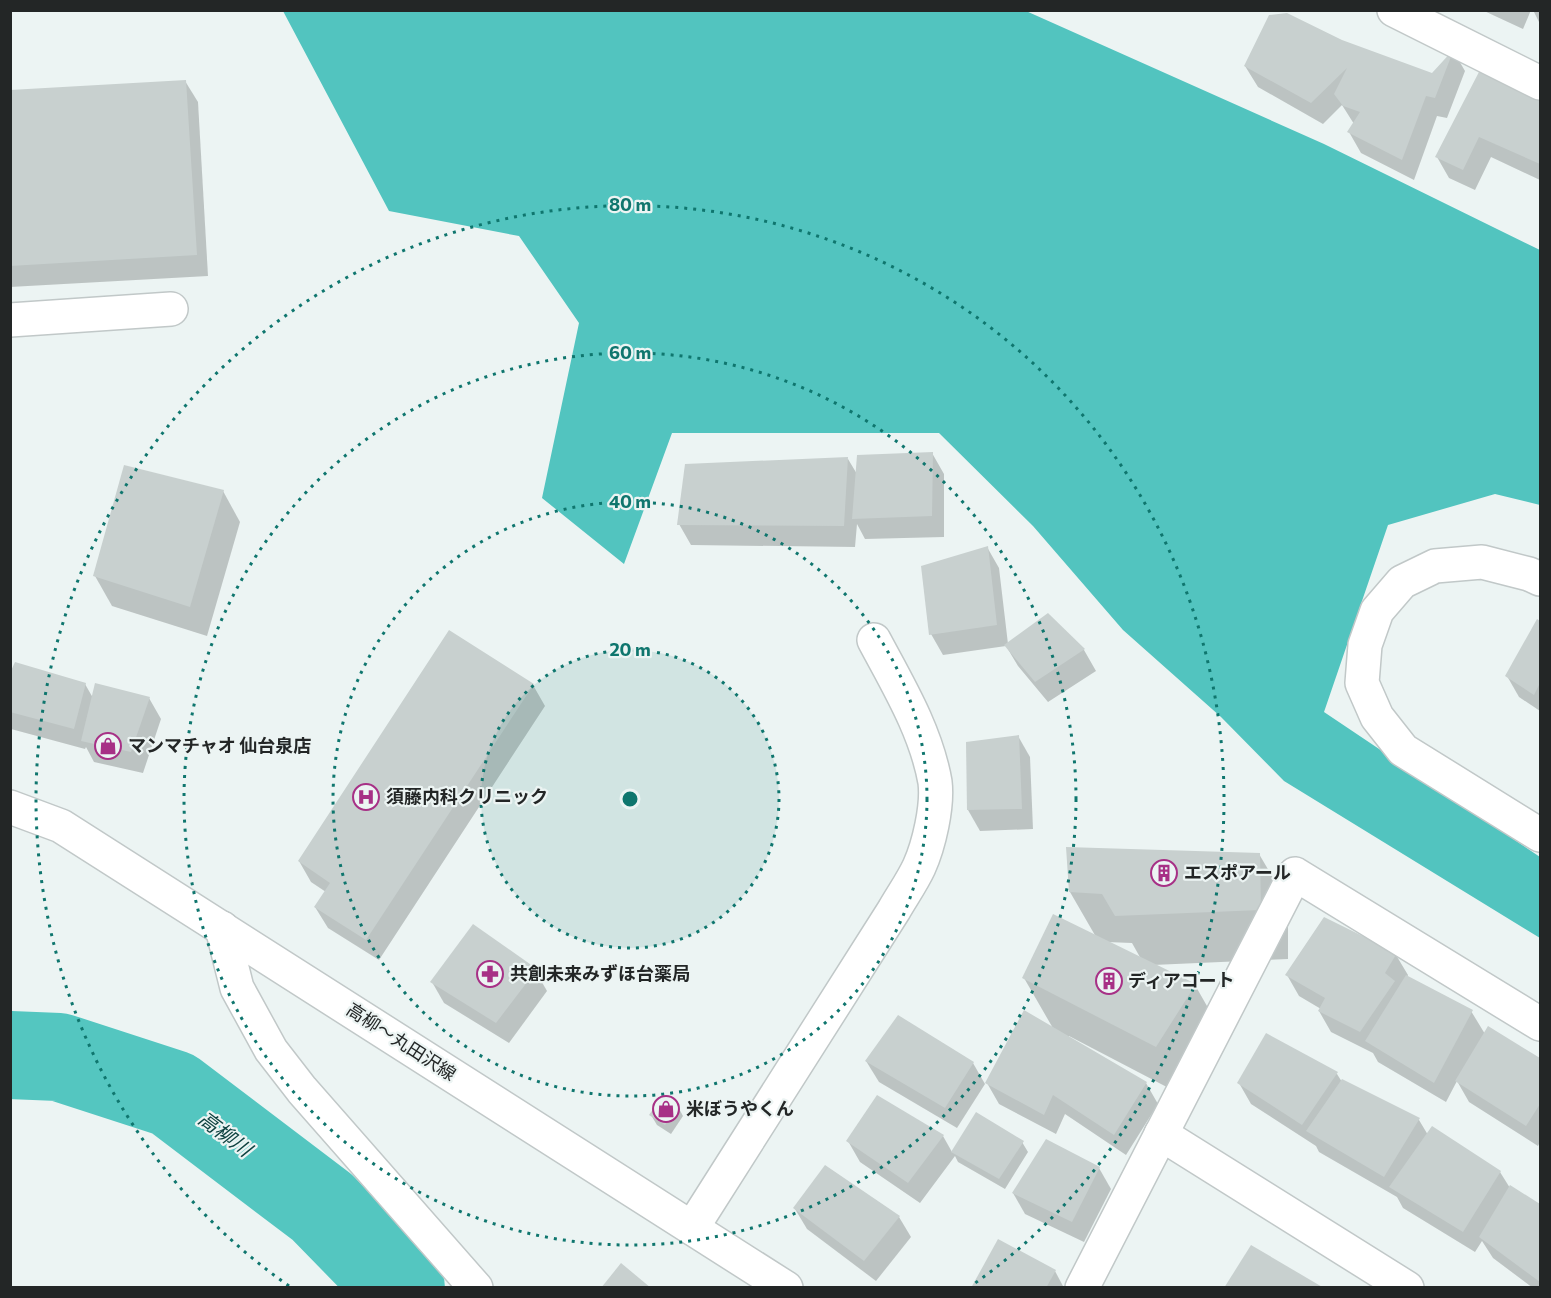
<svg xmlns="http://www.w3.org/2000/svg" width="1551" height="1298" viewBox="0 0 1551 1298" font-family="Commissioner,'Noto Sans JP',sans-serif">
<rect width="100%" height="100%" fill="#ecf4f3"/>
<!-- forest -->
<polygon fill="#52c4bf" points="283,11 1026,11 1324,144 1540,250 1540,505 1495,494 1388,525 1324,712 1540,857 1540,938 1284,781 1221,717 1123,630 1033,526 939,433 672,433 624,564 542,498 579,323 519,236 389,211"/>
<!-- shadow -->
<g fill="#0003" fill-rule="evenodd">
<polygon points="1482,10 1531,10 1523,29"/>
<polygon points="1533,10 1540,10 1540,24"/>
<polygon points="1342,42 1433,75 1454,52 1465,71 1447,118 1437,116 1414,180 1361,153 1349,132 1354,124 1342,105 1323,124 1258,87 1245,66"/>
<polygon points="185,81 198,102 208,276 10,287 10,92"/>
<polygon points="1540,98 1540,180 1491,157 1475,190 1449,178 1437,157"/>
<polygon points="932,453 944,474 944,537 865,539 857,524 855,547 691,545 679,524 848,459 857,474"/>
<polygon points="223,491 240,522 207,636 112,606 95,576"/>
<polygon points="987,547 999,568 1008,644 1048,615 1084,650 1096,671 1048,702 1018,666 1006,646 943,655 931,634"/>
<polygon points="1537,621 1540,623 1540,711 1519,697 1507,676"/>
<polygon points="10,665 13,670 85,684 93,698 149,698 161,719 143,773 94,762 86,747 85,749 11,729"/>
<polygon points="533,685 545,706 379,960 328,928 315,907 326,892 311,882 299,861"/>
<polygon points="1018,736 1030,757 1033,829 980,831 968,810"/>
<path d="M1259 854 1288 903V959L1153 965 1195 985 1223 1034 1184 1096 1069 1036 1068 1038 1146 1083 1158 1104 1126 1155 1065 1114 1056 1134 999 1104 987 1083 1054 1030 1024 978 1096 937 1070 892ZM1106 942 1132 943 1141 959Z"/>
<polygon points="1396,955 1408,975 1407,978 1471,1011 1485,1034 1488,1028 1540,1060 1540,1142 1538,1146 1469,1102 1457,1081 1446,1102 1378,1062 1373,1053 1331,1032 1319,1011 1321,1009 1299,996 1287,975"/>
<polygon points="535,970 547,991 509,1043 444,1003 432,982"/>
<polygon points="866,1061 973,1063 985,1084 957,1128 879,1082"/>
<polygon points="1337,1074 1342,1082 1419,1120 1428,1135 1500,1172 1510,1188 1540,1206 1540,1288 1533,1288 1493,1258 1482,1241 1475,1252 1403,1208 1397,1197 1319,1152 1316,1146 1251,1104 1239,1083"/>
<polygon points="664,1097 677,1105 683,1116 671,1134 657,1125 651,1115"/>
<polygon points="943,1136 952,1152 1022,1142 1028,1152 1005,1189 958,1162 955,1156 920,1203 860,1162 848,1141"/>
<polygon points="1099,1168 1111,1189 1084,1242 1025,1214 1013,1193"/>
<polygon points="795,1209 899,1217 911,1237 876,1281 807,1229"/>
<polygon points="1055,1271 1064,1288 973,1288"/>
</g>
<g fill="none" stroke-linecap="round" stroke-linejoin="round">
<!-- river -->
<polyline stroke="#54c6c0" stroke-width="88" points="10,1055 59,1057 173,1094 322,1207 401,1288"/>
</g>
<!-- building -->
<g fill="#c8d0cf">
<polygon points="1287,13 1342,40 1432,73 1454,49 1435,98 1426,96 1402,160 1347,132 1360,112 1343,106 1334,94 1347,68 1311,103 1244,66 1269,15"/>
<polygon points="1480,70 1540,96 1540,164 1479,137 1463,170 1435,157"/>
<polygon points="186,80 197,255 10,266 10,90"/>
<polygon points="933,452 932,516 852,519 857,455"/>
<polygon points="848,457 844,526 677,525 685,464"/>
<polygon points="124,465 224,490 190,607 93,576"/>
<polygon points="988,546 997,625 929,635 921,566"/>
<polygon points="1048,613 1085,649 1035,682 1004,645"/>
<polygon points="1537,619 1540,621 1540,683 1534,695 1505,676"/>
<polygon points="449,630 534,684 366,940 314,907 330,883 298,861"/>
<polygon points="15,662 86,683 74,729 10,712 10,673"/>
<polygon points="95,683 150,697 131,752 81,741"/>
<polygon points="1019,735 1022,809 967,810 966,742"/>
<polygon points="1066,847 1260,853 1261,910 1115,916 1102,894 1069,892"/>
<polygon points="1053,914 1196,984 1156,1047 1022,978"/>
<polygon points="1324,917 1397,953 1385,973 1395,981 1360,1032 1318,1011 1325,998 1285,975"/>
<polygon points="473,924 537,969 496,1023 430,982"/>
<polygon points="1406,975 1473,1010 1434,1083 1365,1041"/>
<polygon points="1024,1010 1147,1082 1114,1135 1053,1095 1044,1115 985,1083"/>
<polygon points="898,1015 974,1062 945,1108 865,1061"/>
<polygon points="1488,1026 1540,1058 1540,1104 1526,1126 1455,1081"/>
<polygon points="1266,1033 1338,1072 1302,1125 1237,1083"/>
<polygon points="1342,1079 1420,1118 1384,1177 1306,1131"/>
<polygon points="663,1095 678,1104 665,1125 649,1115"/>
<polygon points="877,1095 944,1135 908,1183 846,1141"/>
<polygon points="976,1112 1024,1141 999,1179 951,1152"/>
<polygon points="1432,1126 1501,1171 1463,1232 1389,1187"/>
<polygon points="1046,1139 1100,1167 1072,1222 1012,1193"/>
<polygon points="825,1165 900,1216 864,1261 793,1208"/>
<polygon points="1510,1185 1540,1204 1540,1282 1479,1237"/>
<polygon points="998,1239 1056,1270 1046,1288 971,1288"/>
<polygon points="1251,1245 1324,1288 1224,1288"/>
<polygon points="621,1263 651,1288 601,1288"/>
</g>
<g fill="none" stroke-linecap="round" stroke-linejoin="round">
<defs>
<g id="minor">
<polyline points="1394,10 1540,83"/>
<polyline points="10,320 171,309"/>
<polyline points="1540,579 1529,574 1482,562 1435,566 1402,582 1377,611 1365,645 1362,683 1377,717 1403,750 1540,835"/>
<polyline points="10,807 61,826 786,1288"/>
<polyline points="222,928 237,988 271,1050 302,1090 476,1288"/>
<polyline points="1161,1134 1407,1288"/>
<path d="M692 1228 894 910C902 896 912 882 919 867 929 845 938 806 935 782 926 731 898 685 874 640"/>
<polyline points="1082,1288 1295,874 1540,1024"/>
</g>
</defs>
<!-- minor casing -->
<use href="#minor" stroke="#c1c8c8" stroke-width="36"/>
<!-- minor -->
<use href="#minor" stroke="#fff" stroke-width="33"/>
</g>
<!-- distance rings -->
<circle cx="630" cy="799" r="149" fill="#0f766e" fill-opacity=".12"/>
<g fill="none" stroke="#0f766e" stroke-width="3" stroke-dasharray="3 6">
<circle cx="630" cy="799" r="149"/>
<circle cx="630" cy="799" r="297"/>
<circle cx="630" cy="799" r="446"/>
<path d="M289 1286A594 594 0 1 1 971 1286"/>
</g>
<!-- icons -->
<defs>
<symbol id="shop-ring" viewBox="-11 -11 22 22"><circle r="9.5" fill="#ecf4f3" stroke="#a73086" stroke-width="1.5"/><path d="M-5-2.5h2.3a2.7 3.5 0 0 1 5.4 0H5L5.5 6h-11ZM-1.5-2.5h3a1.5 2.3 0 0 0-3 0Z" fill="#a73086"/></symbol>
<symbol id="hospital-ring" viewBox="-11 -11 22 22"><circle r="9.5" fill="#ecf4f3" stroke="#a73086" stroke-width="1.5"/><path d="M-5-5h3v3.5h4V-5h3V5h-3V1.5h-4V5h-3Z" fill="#a73086"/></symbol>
<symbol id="building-ring" viewBox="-11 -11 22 22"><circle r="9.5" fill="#ecf4f3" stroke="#a73086" stroke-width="1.5"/><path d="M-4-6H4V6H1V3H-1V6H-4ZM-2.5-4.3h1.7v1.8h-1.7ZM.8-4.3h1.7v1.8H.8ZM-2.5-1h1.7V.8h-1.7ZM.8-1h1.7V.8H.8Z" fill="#a73086"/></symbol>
<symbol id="pharmacy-ring" viewBox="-11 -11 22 22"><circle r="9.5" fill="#ecf4f3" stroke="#a73086" stroke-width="1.5"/><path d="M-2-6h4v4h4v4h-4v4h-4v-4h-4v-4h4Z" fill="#a73086"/></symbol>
</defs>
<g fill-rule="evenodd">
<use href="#shop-ring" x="93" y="731" width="30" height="30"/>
<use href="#hospital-ring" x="351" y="782" width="30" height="30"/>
<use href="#building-ring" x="1149" y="858" width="30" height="30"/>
<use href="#pharmacy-ring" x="475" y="959" width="30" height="30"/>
<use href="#building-ring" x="1094" y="966" width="30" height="30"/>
<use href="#shop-ring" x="651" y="1094" width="30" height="30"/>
</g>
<g text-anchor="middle" stroke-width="4.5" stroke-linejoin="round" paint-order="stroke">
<!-- poi labels -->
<g font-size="18" font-weight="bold" fill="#232626" stroke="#ecf4f3" text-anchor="start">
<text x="128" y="752">マンマチャオ 仙台泉店</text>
<text x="386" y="803">須藤内科クリニック</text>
<text x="1184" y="879">エスポアール</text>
<text x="510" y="980">共創未来みずほ台薬局</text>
<text x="1128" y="987">ディアコート</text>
<text x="686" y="1115">米ぼうやくん</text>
</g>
<!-- street labels -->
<g font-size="18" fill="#232626" stroke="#ecf4f3">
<text transform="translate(401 1042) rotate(33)" y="6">高柳～丸田沢線</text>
</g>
<!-- water labels -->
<g font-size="20" font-style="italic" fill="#0f4341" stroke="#ecf4f3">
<text transform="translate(225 1134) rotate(37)" y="7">高柳川</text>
</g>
</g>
<circle cx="630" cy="799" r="9" fill="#0f766e" stroke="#ecf4f3" stroke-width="3"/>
<g font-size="18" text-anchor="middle" font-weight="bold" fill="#0f766e" stroke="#ecf4f3" stroke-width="4.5" stroke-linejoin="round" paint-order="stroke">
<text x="630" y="211">80 m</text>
<text x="630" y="359">60 m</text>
<text x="630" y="508">40 m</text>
<text x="630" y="656">20 m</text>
</g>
<!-- border -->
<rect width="1551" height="1298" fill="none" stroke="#232626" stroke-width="24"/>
</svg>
